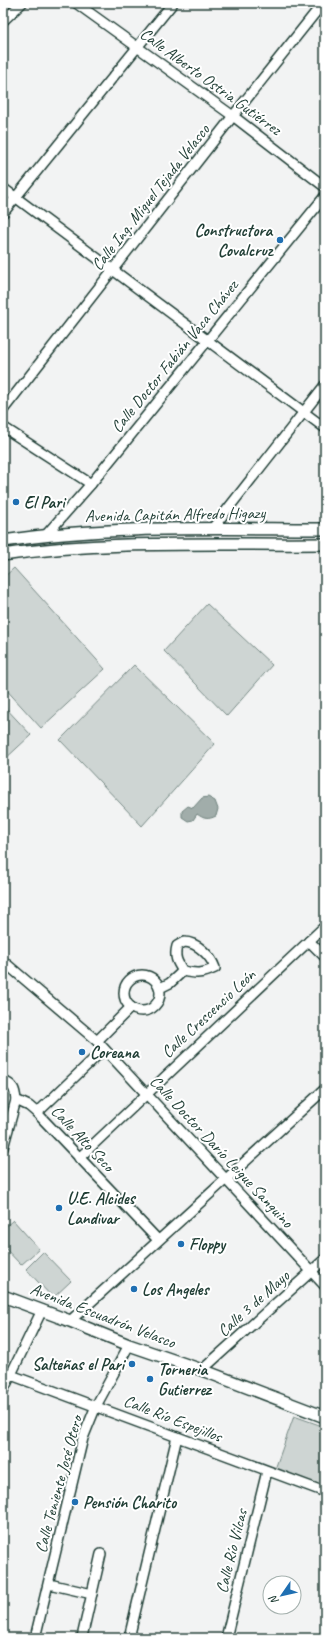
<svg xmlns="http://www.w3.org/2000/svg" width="328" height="1641" viewBox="0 0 328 1641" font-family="Caveat,sans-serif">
<rect width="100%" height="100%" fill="#f2f3f3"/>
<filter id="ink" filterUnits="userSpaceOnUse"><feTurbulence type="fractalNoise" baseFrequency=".025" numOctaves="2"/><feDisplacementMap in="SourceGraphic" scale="8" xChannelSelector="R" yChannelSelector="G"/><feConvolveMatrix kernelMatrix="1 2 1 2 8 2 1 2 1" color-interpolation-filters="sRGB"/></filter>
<g filter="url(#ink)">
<!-- green -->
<g fill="#ced5d3" stroke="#768984">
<polygon points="14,568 105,669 41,728 3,686 3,578"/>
<polygon points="207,604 272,665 227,716 164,651"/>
<polygon points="134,665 215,744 142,826 60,740"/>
<polygon points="3,705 31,735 3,761"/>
<polygon points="13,1220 39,1249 21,1265 3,1246 3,1229"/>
<polygon points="43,1252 71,1281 53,1298 26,1269"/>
<polygon points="294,1416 325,1427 325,1490 274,1472"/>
</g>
<!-- water -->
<path fill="#a1adaa" stroke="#6d807b" d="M208 797 215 801 218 809 216 816C208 820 204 819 197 814L193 820 188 821 182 817V811L188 806 193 808 202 798Z"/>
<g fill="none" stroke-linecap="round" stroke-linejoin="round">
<defs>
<g id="minor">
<polyline points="76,3 233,116 325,187"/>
<polyline points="3,21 22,3"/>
<polyline points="3,188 325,428"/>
<polyline points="3,213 173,3"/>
<polyline points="3,410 233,116 323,3"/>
<polyline points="3,427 91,484"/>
<polyline points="212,529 325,385"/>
<polyline points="46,535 91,484 325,196"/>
<polyline points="309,941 325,957"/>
<path d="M184 942C197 942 211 956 215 968 203 974 196 974 183 971 177 962 174 957 177 946Z"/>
<polyline points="3,961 97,1041 325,1286"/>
<circle cx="142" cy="993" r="18"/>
<polyline points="160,988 170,983 183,971"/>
<polyline points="97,1041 131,1007"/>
<path d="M3 1081C14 1085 15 1090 16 1100L29 1106 37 1113 158 1240"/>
<polyline points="37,1113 104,1049"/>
<polyline points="3,1148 16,1100"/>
<polyline points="79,1158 325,926"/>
<polyline points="70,1321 325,1089"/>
<polyline points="202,1370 325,1259"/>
<polyline points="11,1375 325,1492"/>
<polyline points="3,1391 42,1310"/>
<polyline points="49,1584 92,1594"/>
<polyline points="82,1637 101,1554"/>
<polyline points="35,1638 83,1438 96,1406 129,1345"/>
<polyline points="129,1638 177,1437"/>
<polyline points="226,1638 267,1471"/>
</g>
<g id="tertiary">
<path d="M3 541C109 525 218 529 325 529"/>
<path d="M3 555C109 540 218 545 325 544"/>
<polyline points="3,1296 70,1321 129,1345 202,1370 325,1417"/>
</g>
</defs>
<!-- minor casing -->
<use href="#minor" stroke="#1f3d34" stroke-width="12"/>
<!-- tertiary casing -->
<use href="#tertiary" stroke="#1f3d34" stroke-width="14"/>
<!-- minor -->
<use href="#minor" stroke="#fff" stroke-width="9"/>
<!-- tertiary -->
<use href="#tertiary" stroke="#fff" stroke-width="11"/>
</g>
</g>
<!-- markers -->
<g fill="#1f6fb2" stroke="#fff" stroke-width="1.5">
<circle cx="280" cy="240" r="4"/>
<circle cx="16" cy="502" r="4"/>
<circle cx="82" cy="1052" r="4"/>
<circle cx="59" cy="1208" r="4"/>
<circle cx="181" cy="1244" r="4"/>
<circle cx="134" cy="1289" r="4"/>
<circle cx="132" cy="1364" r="4"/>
<circle cx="150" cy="1379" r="4"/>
<circle cx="75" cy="1502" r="4"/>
</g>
<g text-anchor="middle" stroke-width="4" stroke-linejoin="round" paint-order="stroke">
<!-- street labels -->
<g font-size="17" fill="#1f3d34" stroke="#fff">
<text transform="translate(211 81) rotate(36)" y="6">Calle Alberto Ostria Gutiérrez</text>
<text transform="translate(150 197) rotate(-52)" y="6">Calle Ing. Miguel Tejada Velasco</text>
<text transform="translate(174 356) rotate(-51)" y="6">Calle Doctor Fabián Vaca Chávez</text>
<text transform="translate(175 514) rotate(-1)" y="6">Avenida Capitán Alfredo Higazy</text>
<text transform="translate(208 1013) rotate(-43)" y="6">Calle Crescencio León</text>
<text transform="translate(83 1138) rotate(47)" y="6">Calle Alto Seco</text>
<text transform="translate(222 1151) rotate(47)" y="6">Calle Doctor Darío Leigue Sanguino</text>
<text transform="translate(253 1303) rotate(-42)" y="6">Calle 3 de Mayo</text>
<text transform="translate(103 1315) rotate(21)" y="6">Avenida Escuadrón Velasco</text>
<text transform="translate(173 1418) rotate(21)" y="6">Calle Río Espejillos</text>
<text transform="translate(58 1484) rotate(-75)" y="6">Calle Teniente José Otero</text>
<text transform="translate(231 1551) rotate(-76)" y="6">Calle Río Vilcas</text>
</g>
<!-- poi labels -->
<g font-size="17" font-weight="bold" fill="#1f3d34" stroke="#fff" text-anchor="start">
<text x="272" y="236" text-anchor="end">Constructora<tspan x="272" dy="20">Covalcruz</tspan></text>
<text x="24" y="508">El Pari</text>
<text x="90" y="1058">Coreana</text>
<text x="67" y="1204">U.E. Alcides<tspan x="67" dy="20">Landivar</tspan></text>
<text x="189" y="1250">Floppy</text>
<text x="142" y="1295">Los Angeles</text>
<text x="124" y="1370" text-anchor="end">Salteñas el Pari</text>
<text x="158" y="1375">Torneria<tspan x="158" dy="20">Gutierrez</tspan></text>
<text x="83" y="1508">Pensión Charito</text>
</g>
</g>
<!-- margin -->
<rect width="328" height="1641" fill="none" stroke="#fff" stroke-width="16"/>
<rect x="8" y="8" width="312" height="1625" fill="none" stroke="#1f3d34" stroke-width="1.5" filter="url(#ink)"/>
<!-- north arrow -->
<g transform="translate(282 1595) rotate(236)"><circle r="19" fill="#ffffff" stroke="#a5b1ae"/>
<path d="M0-3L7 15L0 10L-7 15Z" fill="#1f6fb2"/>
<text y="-6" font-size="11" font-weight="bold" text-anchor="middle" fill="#1f3d34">N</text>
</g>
</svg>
